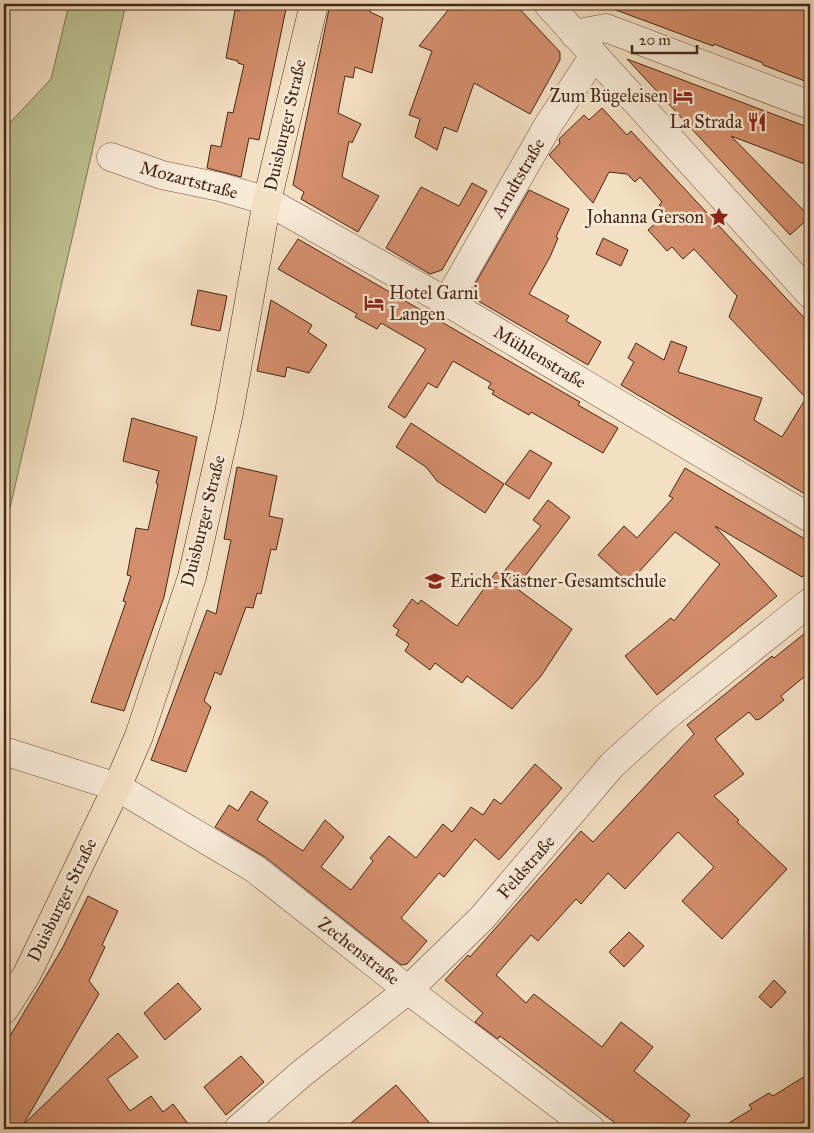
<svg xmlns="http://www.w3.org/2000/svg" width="814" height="1133" viewBox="0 0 814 1133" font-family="'IM FELL Great Primer',serif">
<rect width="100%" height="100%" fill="#f3dfc2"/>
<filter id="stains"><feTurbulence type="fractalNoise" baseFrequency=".004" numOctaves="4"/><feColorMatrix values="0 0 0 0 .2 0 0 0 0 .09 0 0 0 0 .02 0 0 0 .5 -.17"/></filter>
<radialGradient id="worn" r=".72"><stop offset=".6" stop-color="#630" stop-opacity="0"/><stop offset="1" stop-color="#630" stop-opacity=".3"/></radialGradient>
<!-- green -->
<polygon fill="#bdc192" stroke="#827454" points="69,4 126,4 10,508 4,507 4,129 51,79"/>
<!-- building -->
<g fill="#d38e6b" stroke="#462615">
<polygon points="241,4 287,4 259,140 249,138 241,177 207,168 211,145 221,147 228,112 233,113 244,65 238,63 238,61 226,58 235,10 239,11"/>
<polygon points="330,4 372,4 370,12 383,18 372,73 355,67 353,78 345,76 338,113 361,124 352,143 349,141 342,177 379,196 358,232 301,199 304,192 293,185"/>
<polygon points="453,4 515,4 560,52 560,60 530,114 474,83 457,132 444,127 437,150 415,137 420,119 409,115 432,51 419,46"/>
<polygon points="605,4 810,4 810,83 763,65 763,63 714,44 713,46 605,6"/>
<polygon points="627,59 810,128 810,166 731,136 810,217 790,235"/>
<polygon points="602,108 627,135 631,131 810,324 810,497 621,385 634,362 628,358 636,343 664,360 671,341 687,347 678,372 762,398 754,420 782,437 806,398 729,317 737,296 694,249 683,259 672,247 667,251 648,230 667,213 659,205 662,202 640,177 635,182 627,174 609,172 593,203 549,155 560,143 559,139 584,115 589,120"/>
<polygon points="472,183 487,191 442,270 430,274 386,248 421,187 459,206"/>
<polygon points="529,190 569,209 556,237 558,238 550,257 529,294 569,316 566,321 601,342 588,365 473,298 471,291"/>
<polygon points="603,238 628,250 621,266 596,254"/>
<polygon points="298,239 580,402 578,405 618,428 603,453 531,412 529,415 492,394 494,391 488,388 491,383 453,361 437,388 428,383 405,418 388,407 426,349 381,323 377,329 355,317 357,314 278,269"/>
<polygon points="198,290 227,296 220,331 191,325"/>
<polygon points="271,300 312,325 308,332 327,345 309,373 287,367 285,377 257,371"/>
<polygon points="132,418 197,437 164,597 124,711 91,702 126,602 123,601 131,576 127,575 136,528 148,530 158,484 156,483 159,471 123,461"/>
<polygon points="411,423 504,484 485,513 437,481 426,467 396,447"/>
<polygon points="530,450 552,463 529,499 505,484"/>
<polygon points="237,467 277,476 269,516 283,519 276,550 271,549 261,594 257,593 253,608 246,607 221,675 215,672 204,701 211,707 186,772 151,760 207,610 216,614 231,540 224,539"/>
<polygon points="685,468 810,542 810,570 802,577 715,526 777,596 657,695 625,656 671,618 674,621 720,564 675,532 629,583 598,555 624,526 637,538 673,498 669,496"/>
<polygon points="548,500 570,517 516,588 572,629 541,676 512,709 467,676 462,683 435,663 430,670 405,651 409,644 396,635 399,630 393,626 412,599 418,604 421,600 457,626 496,572 501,575 541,526 533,520"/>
<polygon points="810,629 810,672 781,696 784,700 760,719 756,720 749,712 715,739 744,774 714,796 739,820 737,822 787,869 722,939 682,901 714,867 678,832 625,889 608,873 581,904 576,899 538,941 531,935 496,975 526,1003 534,994 602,1047 621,1022 653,1047 634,1071 690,1115 680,1129 623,1129 500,1036 498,1039 475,1022 483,1013 445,980 468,955 470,957 581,831 593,842 694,734 687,725 772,656 774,658"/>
<polygon points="535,764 562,788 499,860 475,839 444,877 439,873 401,918 427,941 407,964 401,965 265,857 215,827 229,805 238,811 251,791 268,802 257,820 303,851 325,820 344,837 321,867 351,890 373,861 370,858 389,836 416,858 443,824 452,832 471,807 483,815 494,799 501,804"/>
<polygon points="88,896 118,911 102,945 105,947 89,981 99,994 23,1125 118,1033 138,1057 107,1079 130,1111 151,1096 163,1112 173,1104 192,1129 9,1129 4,1123 4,1046 63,947"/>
<polygon points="629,932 644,946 624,967 609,952"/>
<polygon points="774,980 786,992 771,1008 759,997"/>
<polygon points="178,983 201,1009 165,1040 144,1013"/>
<polygon points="241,1056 264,1082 226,1115 204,1087"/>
<polygon points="810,1073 810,1117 790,1129 719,1129 752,1109 749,1105 769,1093 773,1096"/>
<polygon points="396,1085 435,1129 344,1129"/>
</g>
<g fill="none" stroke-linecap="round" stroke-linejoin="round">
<defs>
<g id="minor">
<polyline points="548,4 810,294"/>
<polyline points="574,34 606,28 810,105"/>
<polyline points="111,157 162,175 220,187 267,201 447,302 810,518"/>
<polyline points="447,302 550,122 594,56"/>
<polyline points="4,751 117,787 255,869 408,990 591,1129"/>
<polyline points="238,1129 301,1074 408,990 482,918 612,765 663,719 810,602"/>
</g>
<polyline id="major" points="4,1010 27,974 117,787 139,736 192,577 229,413 267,201 314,4"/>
</defs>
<!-- minor casing -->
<use href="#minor" stroke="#715440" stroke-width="29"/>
<!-- major casing -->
<use href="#major" stroke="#462615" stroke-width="29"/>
<!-- minor -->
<use href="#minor" stroke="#f7ead7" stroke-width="28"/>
<!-- major -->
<use href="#major" stroke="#f3dfc2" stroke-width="28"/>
</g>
<!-- icons -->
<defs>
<symbol id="hotel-bare" viewBox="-9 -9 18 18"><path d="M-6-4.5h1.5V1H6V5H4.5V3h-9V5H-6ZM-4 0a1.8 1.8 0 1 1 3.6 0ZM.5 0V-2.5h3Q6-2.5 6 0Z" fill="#8f2418" stroke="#f7ead7" stroke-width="2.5" paint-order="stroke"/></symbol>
<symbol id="restaurant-bare" viewBox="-9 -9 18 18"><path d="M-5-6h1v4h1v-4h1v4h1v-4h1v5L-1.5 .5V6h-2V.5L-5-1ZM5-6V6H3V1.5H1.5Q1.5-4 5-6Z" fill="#8f2418" stroke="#f7ead7" stroke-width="2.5" paint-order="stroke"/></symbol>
<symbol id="sight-bare" viewBox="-9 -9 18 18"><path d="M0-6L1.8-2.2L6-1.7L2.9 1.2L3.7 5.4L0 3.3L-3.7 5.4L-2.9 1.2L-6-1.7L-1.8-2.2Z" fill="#8f2418" stroke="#f7ead7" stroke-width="2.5" paint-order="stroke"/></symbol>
<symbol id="school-bare" viewBox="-9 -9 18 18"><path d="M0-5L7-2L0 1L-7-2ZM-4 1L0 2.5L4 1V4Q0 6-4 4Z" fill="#8f2418" stroke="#f7ead7" stroke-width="2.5" paint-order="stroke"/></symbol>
</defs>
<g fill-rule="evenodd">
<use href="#hotel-bare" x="669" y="82" width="28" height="28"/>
<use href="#restaurant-bare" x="743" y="108" width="28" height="28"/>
<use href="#sight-bare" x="705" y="203" width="28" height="28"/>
<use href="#hotel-bare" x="360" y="289" width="28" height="28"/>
<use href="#school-bare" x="421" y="567" width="28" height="28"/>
</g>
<g text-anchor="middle" stroke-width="5" stroke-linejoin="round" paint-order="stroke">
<!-- poi labels -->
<g font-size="18" fill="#462615" stroke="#f7ead7" text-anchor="end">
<text x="668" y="102">Zum Bügeleisen</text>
<text x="742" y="128">La Strada</text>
<text x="704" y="223">Johanna Gerson</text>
<text x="389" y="299" text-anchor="start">Hotel Garni<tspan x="389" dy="21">Langen</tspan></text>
<text x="450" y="587" text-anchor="start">Erich-Kästner-Gesamtschule</text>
</g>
<!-- street labels -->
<g font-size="18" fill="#462615" stroke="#f7ead7">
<text transform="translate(285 125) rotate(-77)" y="6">Duisburger Straße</text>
<text transform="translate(518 178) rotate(-60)" y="6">Arndtstraße</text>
<text transform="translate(189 180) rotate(15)" y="6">Mozartstraße</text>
<text transform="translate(540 357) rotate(31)" y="6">Mühlenstraße</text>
<text transform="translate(203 521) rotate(-76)" y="6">Duisburger Straße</text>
<text transform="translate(526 867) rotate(-49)" y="6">Feldstraße</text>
<text transform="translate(62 900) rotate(-64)" y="6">Duisburger Straße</text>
<text transform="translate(359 951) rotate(38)" y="6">Zechenstraße</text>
</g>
</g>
<!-- margin -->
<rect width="814" height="1133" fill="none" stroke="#f3dfc2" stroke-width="20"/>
<rect x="5" y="5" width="804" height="1123" fill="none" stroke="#462615" stroke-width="2.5"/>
<rect x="10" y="10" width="794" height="1113" fill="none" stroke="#462615"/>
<!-- scale -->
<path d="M632 45v8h65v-8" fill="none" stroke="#462615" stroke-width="2.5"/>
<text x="639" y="45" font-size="15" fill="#462615" stroke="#f7ead7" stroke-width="4" paint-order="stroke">20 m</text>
<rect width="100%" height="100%" filter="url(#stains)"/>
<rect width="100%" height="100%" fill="url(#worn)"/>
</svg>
